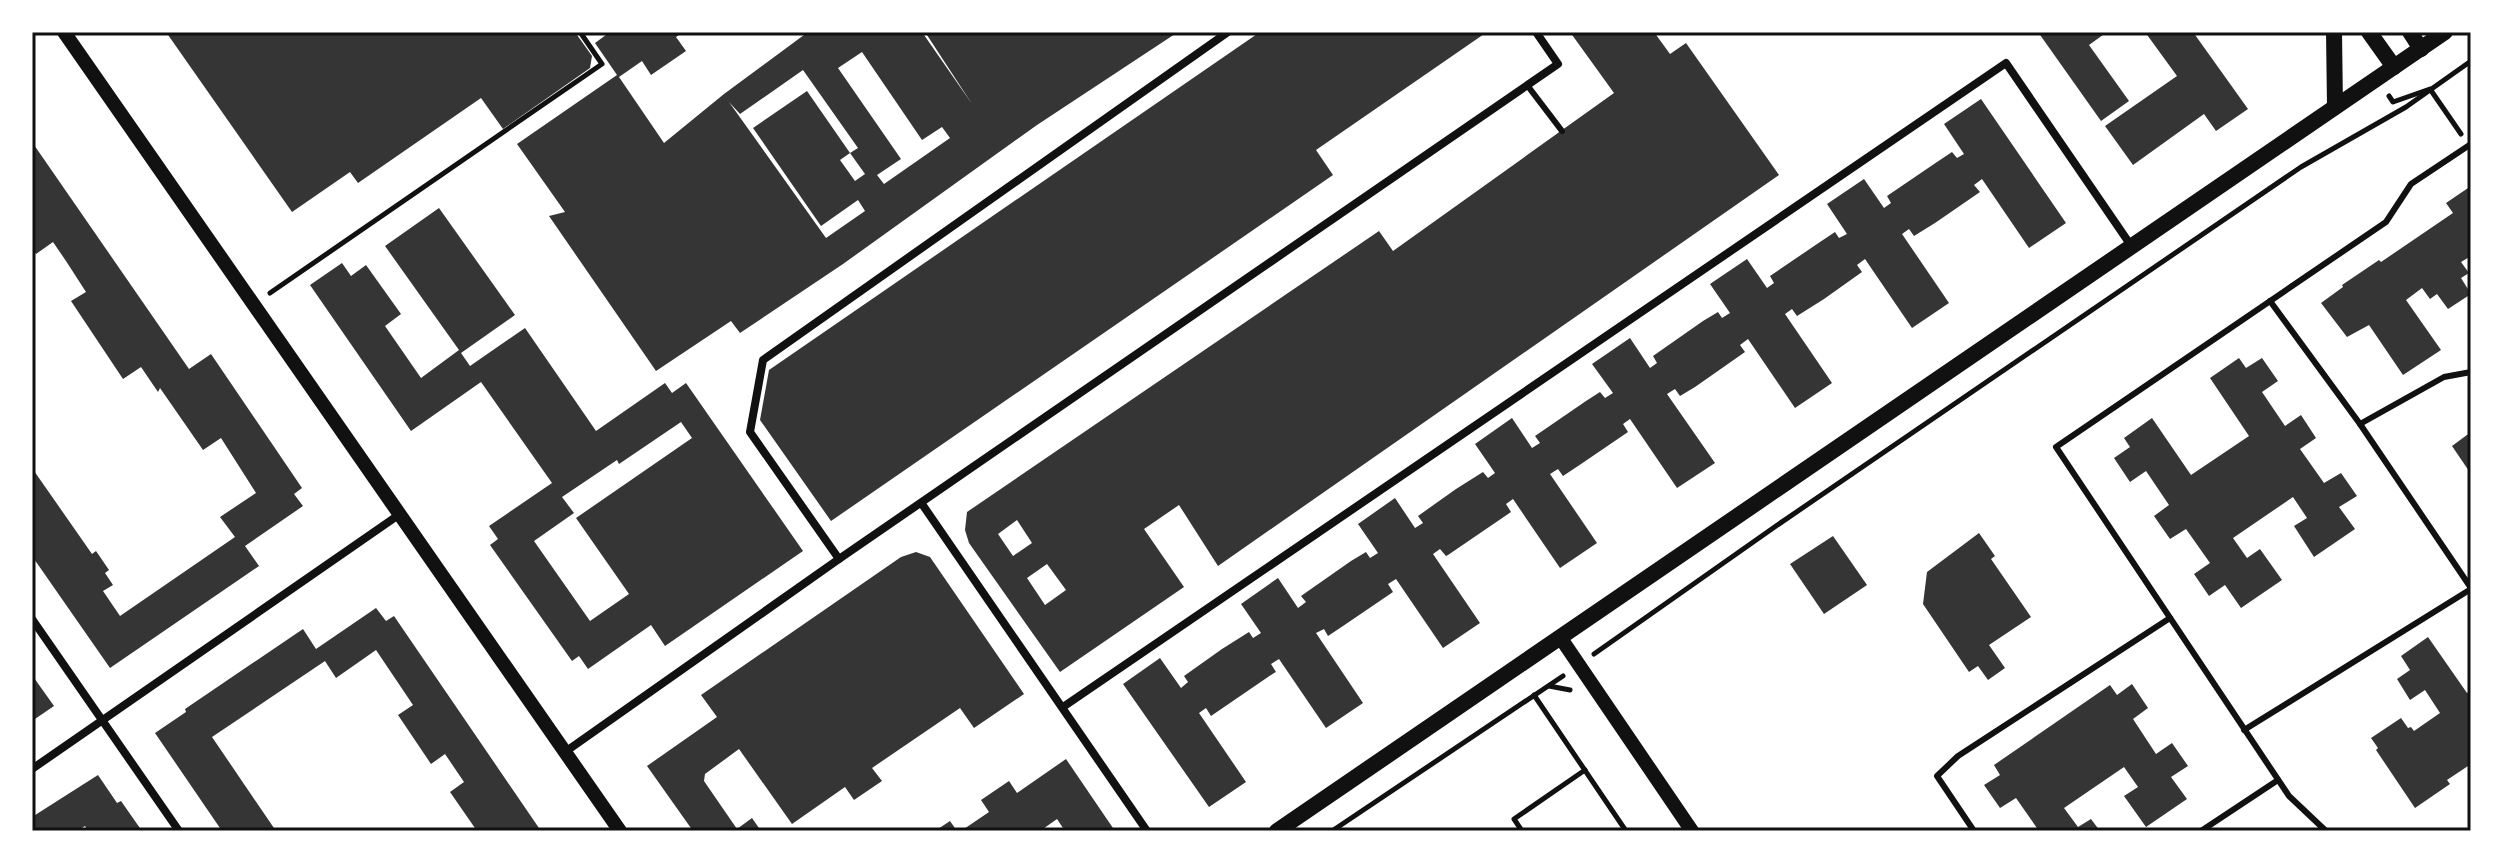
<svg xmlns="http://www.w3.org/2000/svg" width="2503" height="863" viewBox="0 0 2503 863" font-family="Figtree,sans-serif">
<rect width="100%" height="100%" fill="#fff"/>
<!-- building -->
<g fill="#353535" fill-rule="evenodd">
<polygon points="166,32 575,32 592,56 590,68 503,129 481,98 358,183 350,172 292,212"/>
<path d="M610 32H683L676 37 686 51 651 75 642 61 619 77 664 143 724 94 808 32H922L972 104 925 32H1178L1037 125 843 264 740 333 731 321 656 371 549 216 565 212 517 144 617 75 595 43ZM862 52 922 140 942 127 950 138 884 184 877 175 901 159 838 68ZM803 70 858 148 850 153 865 174 855 181 840 160 850 153 807 91 753 128 821 226 858 200 865 211 826 238 729 102 740 114Z"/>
<polygon points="1260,32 1487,32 1316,150 1333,175 831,521 760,420 769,370"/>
<path d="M1570 32H1654L1670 54 1686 43 1779 175 1218 566 1179 505 1144 529 1184 587 1060 672 969 543 965 530 967 512 1379 231 1393 251 1614 93ZM1017 520 1032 543 1013 556 998 534ZM1047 564 1066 590 1045 605 1027 578Z"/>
<polygon points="2038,32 2107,32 2089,45 2129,101 2101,121"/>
<polygon points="2145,32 2193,32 2248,109 2216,131 2204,114 2133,165 2105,126 2177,76"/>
<polygon points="1981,99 2066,223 2029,248 1982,179 1974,185 1980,192 1935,223 1914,236 1909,229 1902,234 1949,303 1912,328 1865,259 1857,265 1862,272 1824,299 1797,316 1792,309 1785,314 1832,383 1795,408 1748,339 1740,345 1745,352 1695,387 1680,396 1675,389 1667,394 1715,463 1677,488 1630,419 1623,424 1628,432 1584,462 1563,476 1558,469 1550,474 1597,543 1560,568 1513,499 1506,504 1511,512 1448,555 1446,556 1440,549 1433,554 1480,623 1443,648 1396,579 1388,584 1393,592 1343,626 1328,636 1324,629 1316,633 1363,703 1326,728 1279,659 1271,664 1276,672 1274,673 1211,716 1206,708 1199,713 1246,782 1209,807 1123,684 1160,658 1181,688 1188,682 1184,676 1222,649 1249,632 1253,638 1261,633 1241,604 1278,578 1298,608 1306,602 1301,596 1351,561 1366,552 1370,558 1378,553 1358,524 1395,498 1415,528 1423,523 1418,516 1456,489 1483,472 1488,478 1495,473 1475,444 1512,418 1532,448 1540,443 1535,436 1586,401 1600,392 1605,398 1613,393 1592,364 1630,338 1650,368 1657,363 1653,356 1703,321 1718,312 1722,318 1730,313 1710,284 1747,259 1767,288 1774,283 1770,276 1820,242 1835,232 1839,238 1847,234 1827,204 1864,179 1884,208 1891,203 1887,196 1937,162 1952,152 1957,158 1964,154 1944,124"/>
<polygon points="32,142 189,369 211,354 302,488 294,494 303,506 245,546 259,566 110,668 32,556 32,468 92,554 96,551 109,570 105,573 113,585 103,591 120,616 235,537 220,517 256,493 221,438 203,450 160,388 158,392 141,367 123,379 71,301 86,292 66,261 53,242 36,254 32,248"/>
<polygon points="2471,186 2471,256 2461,262 2469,273 2461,278 2471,294 2448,309 2437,294 2430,299 2422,288 2406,300 2441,350 2403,375 2369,325 2347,337 2321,303 2343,287 2342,285 2379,260 2381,262 2453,213 2446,203"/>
<path d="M439 208 515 315 461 353 470 366 525 328 596 431 665 383 672 393 686 383 803 551 665 646 651 625 588 669 579 656 572 661 490 545 498 539 489 526 552 483 481 382 411 431 310 285 342 263 351 276 366 265 401 314 385 326 421 378 459 350 385 246ZM681 422 692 438 576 518 629 594 590 621 534 541 574 513 562 497 617 460 619 464Z"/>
<polygon points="2239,358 2246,368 2262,358 2278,381 2262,392 2285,426 2301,415 2316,438 2300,449 2324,483 2341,473 2357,496 2339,507 2355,529 2314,557 2294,526 2307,518 2293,497 2233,538 2247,558 2260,549 2282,580 2241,608 2225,585 2209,596 2194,574 2210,563 2186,529 2170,539 2154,516 2169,505 2146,471 2130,482 2114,458 2130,447 2124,438 2152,418 2191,475 2249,436 2210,378"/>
<polygon points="2471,432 2471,474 2452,446"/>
<polygon points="1979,533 1995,556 1991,559 2031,617 1989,645 2005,668 1988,680 1978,666 1969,672 1923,604 1927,572"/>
<polygon points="1833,536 1867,585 1824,614 1790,564"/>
<polygon points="916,552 930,557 1024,694 974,728 960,708 872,768 882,781 854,800 845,787 792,824 739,749 705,774 704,781 737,829 752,818 761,831 693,831 647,766 717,717 701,695 901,557"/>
<polygon points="376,608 386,621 394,616 541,831 477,831 450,792 464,782 445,754 431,764 398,715 413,705 376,650 336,678 325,661 212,737 276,831 222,831 155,733 186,712 185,709 303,629 316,649"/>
<polygon points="2428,637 2467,693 2471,691 2471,764 2447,780 2450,784 2415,808 2376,750 2378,748 2371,738 2401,718 2408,728 2411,727 2414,731 2440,713 2425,690 2410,700 2397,679 2410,670 2401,656"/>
<polygon points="32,675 54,706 32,721"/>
<polygon points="2132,684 2148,708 2133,719 2156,754 2172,743 2188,766 2171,777 2187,799 2146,827 2124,796 2138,787 2124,767 2064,808 2078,827 2091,819 2100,831 2039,831 2016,798 2000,808 1984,785 2000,775 1994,765 2110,685 2117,695"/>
<polygon points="1066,759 1115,831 1065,831 1057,819 1040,831 961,831 989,812 981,800 1009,781 1017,793"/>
<polygon points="98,775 117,803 121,801 142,831 88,831 85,826 77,831 32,831 32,817"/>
<polygon points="950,821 957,831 935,831"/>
</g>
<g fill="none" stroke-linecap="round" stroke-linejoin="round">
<!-- path -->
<g stroke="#111" stroke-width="5">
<polyline points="2389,96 2393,102 2430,89 2461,134"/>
<polyline points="270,293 602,64 580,32"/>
<polyline points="1594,654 1776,526 2301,167 2406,107 2471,61"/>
<polyline points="1549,686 1570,690"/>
<polyline points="1534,695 1626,831"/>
<polyline points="1332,831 1563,676"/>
<polyline points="1522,831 1514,819 1585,770"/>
</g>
<!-- service -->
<g stroke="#111" stroke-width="6">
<polyline points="1527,85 1562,131"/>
<polyline points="2270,301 2360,424 2471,588"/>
<polyline points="2360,424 2444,377 2471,372"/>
<polyline points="2244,730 2471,589"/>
<polyline points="1974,831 1937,776 1958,756 2170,618"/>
<polyline points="2201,831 2278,780"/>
<polyline points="2326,831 2289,796 2056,447 2386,222 2411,184 2471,144"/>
</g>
<!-- minor -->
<g stroke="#111" stroke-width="8">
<polyline points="922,504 1147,831"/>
<polyline points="839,559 750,432 763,360 1228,32"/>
<polyline points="32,619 179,831"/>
<polyline points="1063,707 2006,63 2132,247"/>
<polyline points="565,752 839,559 1558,64 1536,32"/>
<polyline points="32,769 400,514"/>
</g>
<!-- tertiary -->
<g stroke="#111" stroke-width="14">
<polyline points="64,32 620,831"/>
<polyline points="1560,637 1692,831"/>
</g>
<!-- secondary -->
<g stroke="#111" stroke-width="16">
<polyline points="2334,32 2335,107"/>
<polyline points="2369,32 2394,67"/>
<polyline points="2410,32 2421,49"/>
<polyline points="1277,831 2445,32"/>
</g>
</g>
<!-- border -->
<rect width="2503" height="863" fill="none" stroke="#ffffff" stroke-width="68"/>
<rect x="34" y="34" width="2435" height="795" fill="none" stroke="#111" stroke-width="3"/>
</svg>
